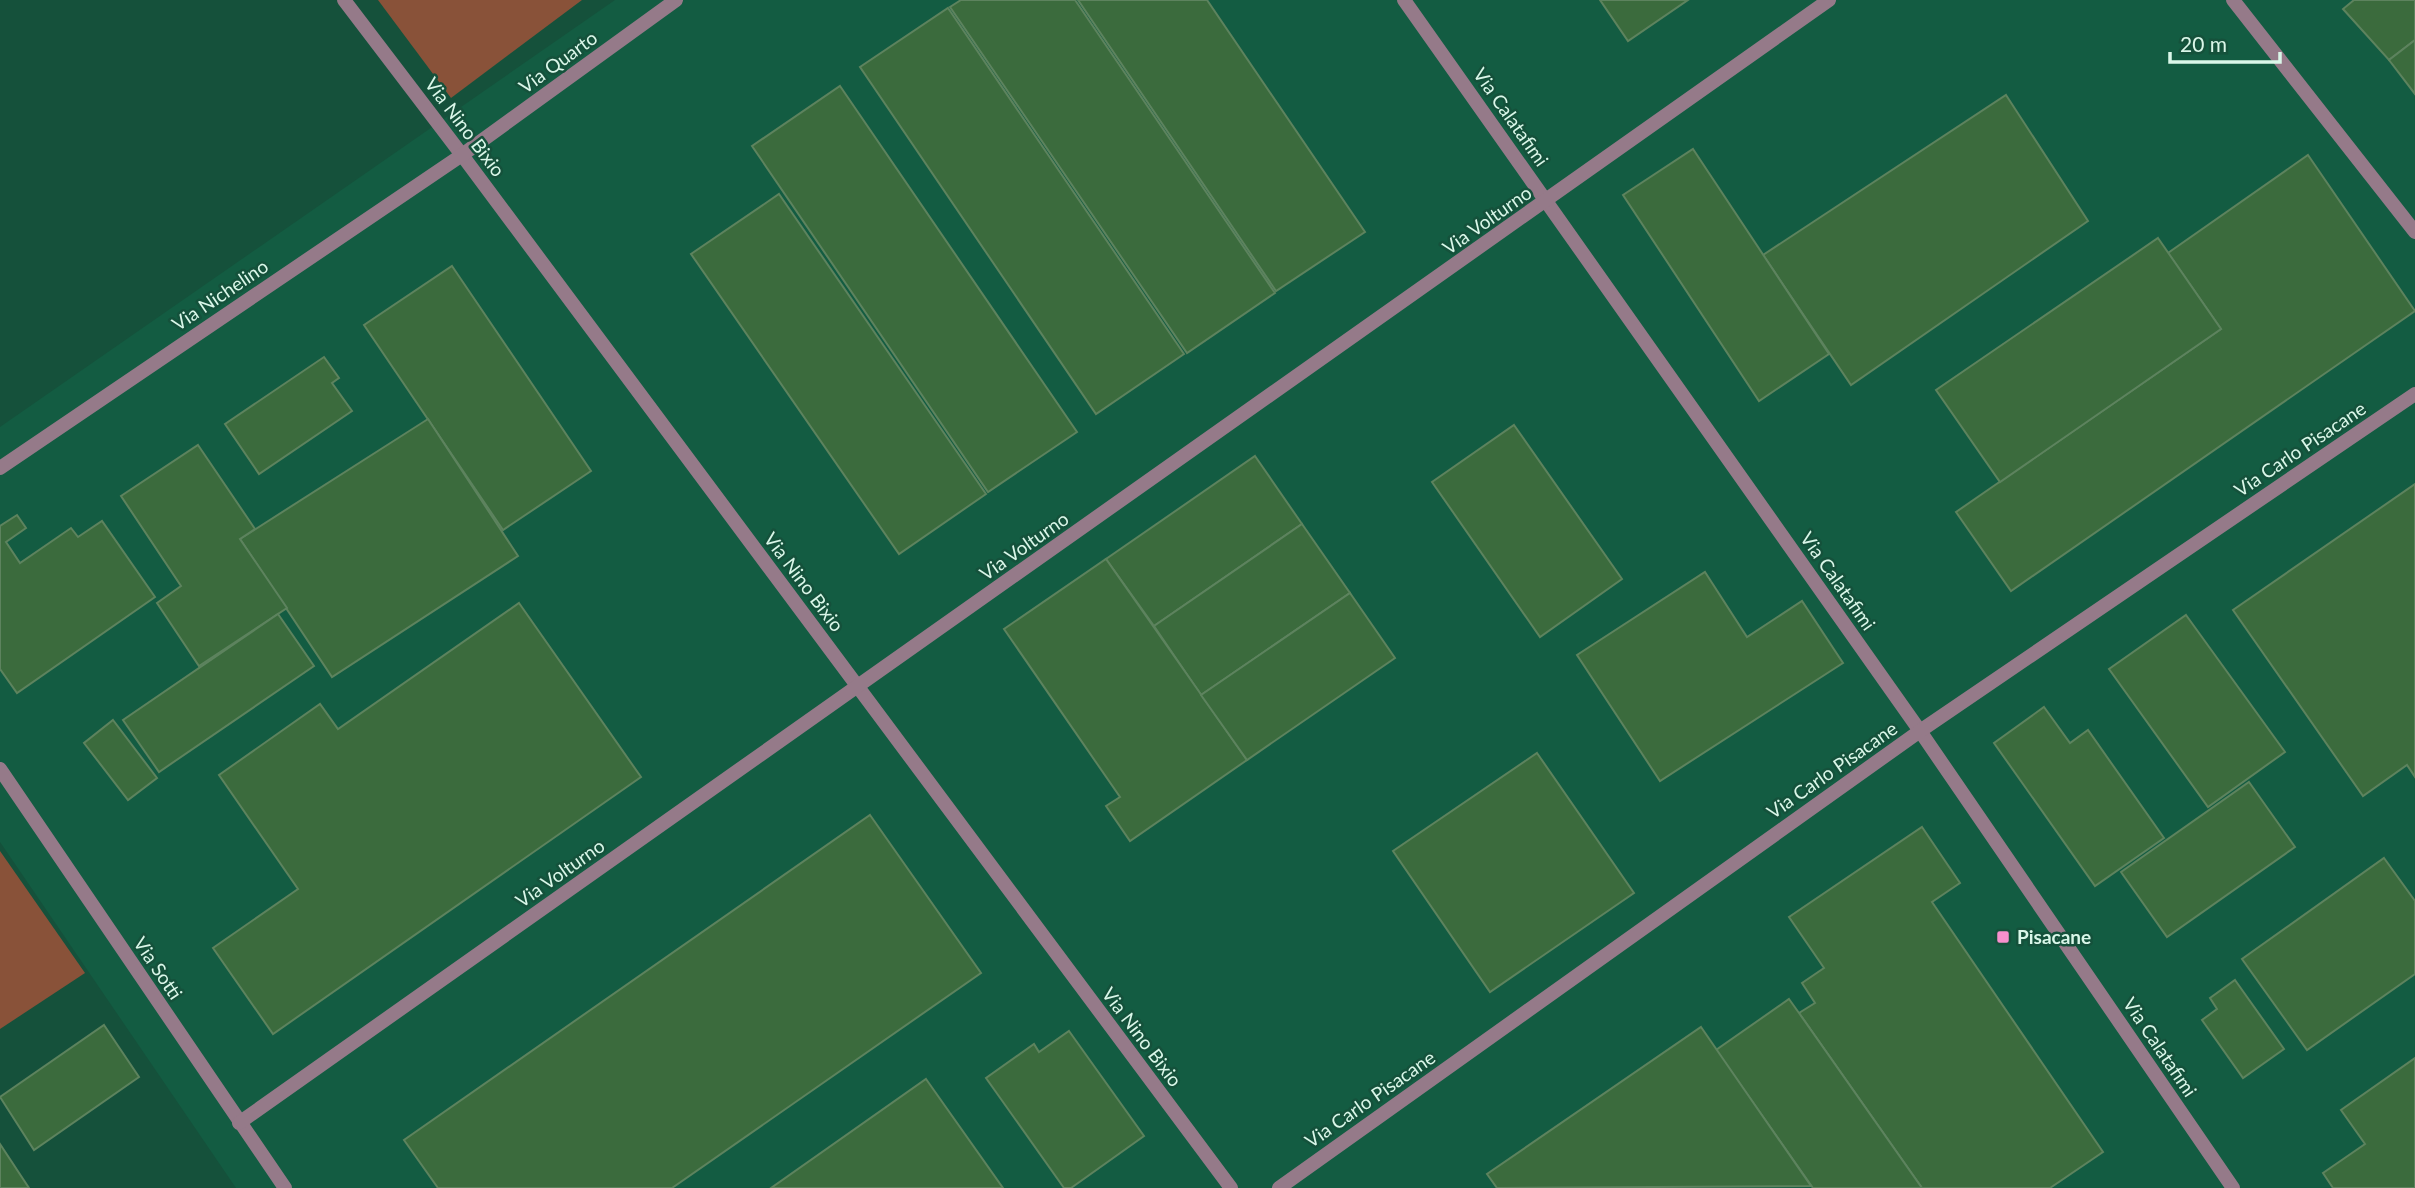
<svg xmlns="http://www.w3.org/2000/svg" width="2415" height="1188" viewBox="0 0 2415 1188" font-family="Lato,sans-serif">
<rect width="100%" height="100%" fill="#15513b"/>
<!-- built -->
<polygon fill="#135c42" points="615,0 2415,0 2415,1188 236,1188 0,842 0,427"/>
<!-- green -->
<g fill="#895239">
<polygon points="378,0 582,0 451,98"/>
<polygon points="0,851 85,973 0,1029"/>
</g>
<!-- building -->
<g fill="#3b6b3d" stroke="#5d835e" stroke-width="2">
<polygon points="961,0 1075,0 1275,293 1187,353 950,7"/>
<polygon points="1078,0 1207,0 1365,232 1276,291"/>
<polygon points="1600,0 1688,0 1628,41"/>
<polygon points="2354,0 2415,0 2415,40 2389,60 2343,9"/>
<polygon points="948,8 1184,354 1096,414 860,67"/>
<polygon points="2415,40 2415,94 2389,60"/>
<polygon points="840,86 1077,432 988,492 752,146"/>
<polygon points="2006,95 2088,221 1851,385 1763,255"/>
<polygon points="1693,149 1829,354 1759,401 1623,195"/>
<polygon points="2308,155 2415,311 2011,591 1956,512 2221,329 2168,253"/>
<polygon points="779,194 986,494 899,554 691,254"/>
<polygon points="2158,238 2221,329 2000,482 1936,390"/>
<polygon points="452,266 591,471 503,530 364,325"/>
<polygon points="324,357 339,378 332,383 352,411 259,474 225,424"/>
<polygon points="428,419 518,556 332,677 240,539"/>
<polygon points="1514,425 1622,579 1540,637 1432,482"/>
<polygon points="198,445 255,529 240,539 287,608 199,666 157,603 181,586 121,496"/>
<polygon points="1255,456 1302,524 1154,626 1106,559"/>
<polygon points="2415,484 2415,777 2407,765 2363,796 2233,610"/>
<polygon points="17,515 26,528 6,542 20,563 71,528 78,537 102,521 155,597 17,693 0,669 0,526"/>
<polygon points="1302,524 1350,593 1201,695 1154,626"/>
<polygon points="1106,559 1247,760 1130,841 1106,806 1120,797 1004,629"/>
<polygon points="1705,572 1747,637 1802,601 1843,663 1660,781 1577,655"/>
<polygon points="1350,593 1395,658 1247,760 1201,695"/>
<polygon points="519,603 641,777 273,1034 213,948 298,889 219,775 320,704 338,729"/>
<polygon points="278,614 314,666 159,772 123,720"/>
<polygon points="2186,615 2285,752 2208,807 2109,669"/>
<polygon points="2044,707 2070,743 2088,730 2164,838 2095,886 1994,743"/>
<polygon points="113,720 157,778 128,800 84,743"/>
<polygon points="1537,753 1634,893 1490,992 1393,851"/>
<polygon points="2249,782 2295,847 2167,937 2121,872"/>
<polygon points="870,815 981,973 672,1188 438,1188 404,1140"/>
<polygon points="1922,827 1960,883 1932,902 2103,1152 2050,1188 1922,1188 1799,1013 1815,1003 1802,983 1824,968 1789,917"/>
<polygon points="2384,858 2415,901 2415,974 2307,1050 2242,959"/>
<polygon points="2235,980 2284,1049 2243,1078 2202,1020 2217,1009 2210,998"/>
<polygon points="1789,999 1799,1013 1922,1188 1813,1188 1716,1050"/>
<polygon points="104,1025 139,1077 34,1150 0,1097"/>
<polygon points="1701,1027 1811,1186 1497,1188 1487,1174"/>
<polygon points="1069,1031 1144,1136 1071,1188 1064,1188 986,1078 1034,1044 1039,1052"/>
<polygon points="2415,1058 2415,1188 2333,1188 2323,1173 2365,1144 2341,1110"/>
<polygon points="926,1079 1003,1188 771,1188"/>
<polygon points="0,1144 29,1188 0,1188"/>
</g>
<g fill="none" stroke-linecap="round" stroke-linejoin="round">
<!-- minor -->
<g stroke="#957a89" stroke-width="14">
<polyline points="344,0 462,155 1231,1188"/>
<polyline points="1404,0 1920,731 2233,1188"/>
<polyline points="2233,0 2415,232"/>
<polyline points="0,468 462,155 676,0"/>
<polyline points="0,769 285,1188"/>
<polyline points="239,1123 1829,0"/>
<polyline points="1279,1188 1920,731 2415,394"/>
</g>
</g>
<!-- markers -->
<rect fill="#f790cd" stroke="#15513b" stroke-width="2.5" x="1996" y="930" width="14" height="14" rx="3.5"/>
<g text-anchor="middle" stroke-width="5" stroke-linejoin="round" paint-order="stroke">
<!-- street labels -->
<g font-size="19" fill="#daf7e9" stroke="#15513b">
<text transform="translate(558 62) rotate(-36)" y="7">Via Quarto</text>
<text transform="translate(1511 117) rotate(55)" y="7">Via Calatafimi</text>
<text transform="translate(465 127) rotate(53)" y="7">Via Nino Bixio</text>
<text transform="translate(1487 220) rotate(-35)" y="7">Via Volturno</text>
<text transform="translate(220 295) rotate(-34)" y="7">Via Nichelino</text>
<text transform="translate(2300 449) rotate(-34)" y="7">Via Carlo Pisacane</text>
<text transform="translate(1024 546) rotate(-35)" y="7">Via Volturno</text>
<text transform="translate(1838 581) rotate(55)" y="7">Via Calatafimi</text>
<text transform="translate(804 582) rotate(53)" y="7">Via Nino Bixio</text>
<text transform="translate(1832 770) rotate(-35)" y="7">Via Carlo Pisacane</text>
<text transform="translate(560 873) rotate(-35)" y="7">Via Volturno</text>
<text transform="translate(158 968) rotate(56)" y="7">Via Sotti</text>
<text transform="translate(1142 1037) rotate(53)" y="7">Via Nino Bixio</text>
<text transform="translate(2160 1047) rotate(56)" y="7">Via Calatafimi</text>
<text transform="translate(1370 1099) rotate(-35)" y="7">Via Carlo Pisacane</text>
</g>
<!-- poi labels -->
<g font-size="19" font-weight="bold" fill="#daf7e9" stroke="#15513b" text-anchor="start">
<text x="2017" y="944">Pisacane</text>
</g>
</g>
<!-- scale -->
<path d="M2170 52v10h110v-10" fill="none" stroke="#daf7e9" stroke-width="3.5"/>
<text x="2180" y="52" font-size="21" fill="#daf7e9" stroke="#15513b" stroke-width="5" paint-order="stroke">20 m</text>
</svg>
